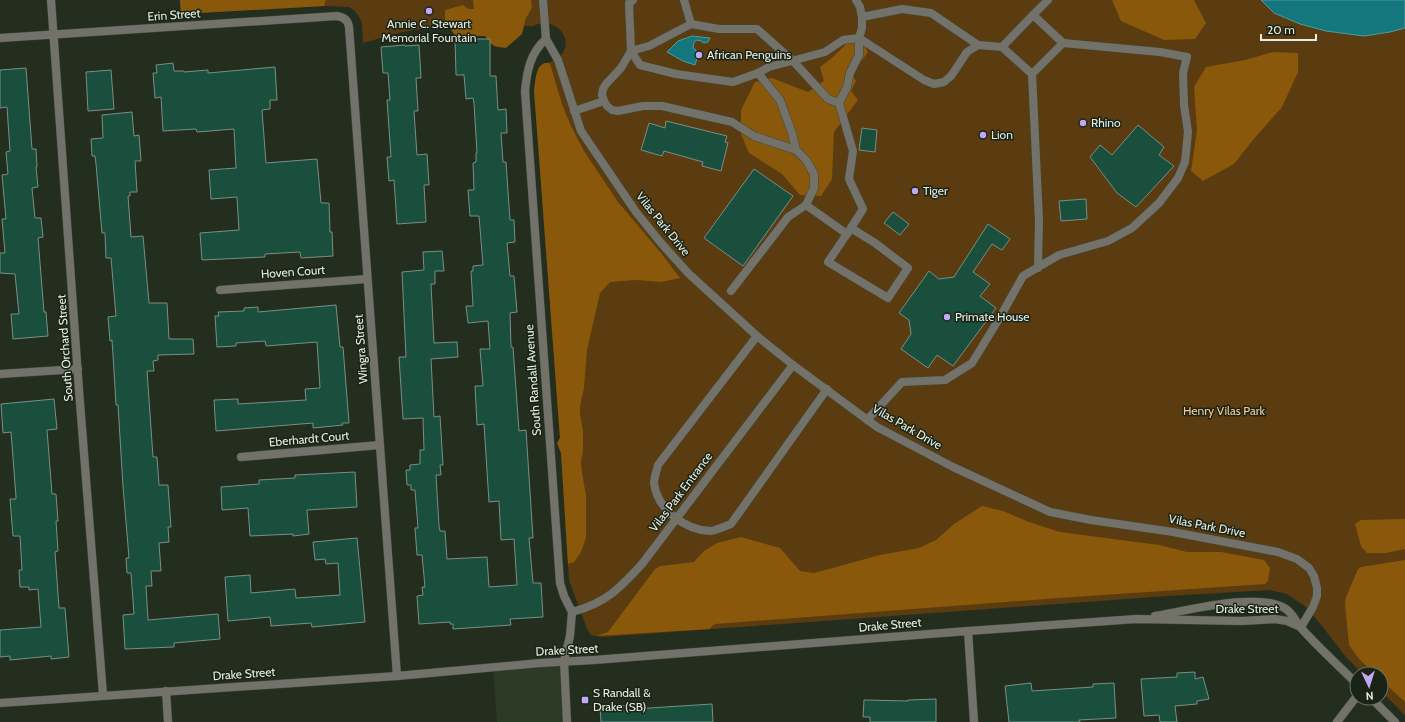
<svg xmlns="http://www.w3.org/2000/svg" width="1405" height="722" viewBox="0 0 1405 722" font-family="Cabin,sans-serif">
<rect width="100%" height="100%" fill="#242e1f"/>
<!-- built -->
<polygon fill="#2c3925" points="564,661 567,722 497,722 493,667"/>
<!-- green -->
<path fill="#5b3b10" d="M180 0H1405V715L1381 691V674H1363L1346 657 1322 626 1306 607 1287 594 1269 590 1168 596 602 637 591 635 587 629 569 580 561 453 557 443 560 438 534 90 538 68 541 65C548 62 555 62 561 55 576 38 553 15 533 26L447 25 402 32 363 43 362 24 360 18 354 10 349 7 324 6 181 14Z"/>
<!-- forest -->
<g fill="#8a580a">
<polygon points="180,0 326,0 324,6 181,14"/>
<path d="M473 0H531L532 8 526 18 522 34 506 48C495 47 491 46 485 36H476L469 35 455 36 445 19V10L463 5 468 9H474Z"/>
<polygon points="1112,0 1194,0 1206,23 1195,39 1164,40 1121,21"/>
<polygon points="849,41 854,41 865,46 868,52 852,74 856,81 851,91 858,100 834,132 832,179 821,196 800,195 782,174 749,153 741,134 741,110 755,82 772,78 808,92 824,81 820,67 833,57"/>
<polygon points="1273,52 1298,53 1298,72 1282,107 1252,141 1234,164 1203,181 1191,171 1197,130 1194,87 1206,67 1245,60"/>
<path d="M545 63H549L551 67 562 104 571 126 584 151 618 202 661 253 680 278 661 282 636 280 610 282 600 293 587 350 584 388 580 406V414L583 431V452L581 461 582 473 586 495V538L581 552 574 562 568 564 561 453 557 443 560 438 534 90C536 80 535 67 545 63Z"/>
<polygon points="982,506 1003,511 1029,522 1060,532 1159,545 1187,552 1221,552 1264,560 1270,568 1268,581 1265,584 1059,598 715,624 711,627 710,629 596,636 608,632 655,569 661,566 694,562 704,551 717,543 741,537 780,548 800,571 814,573 880,555 919,548 936,540 954,524"/>
<polygon points="1405,519 1405,549 1386,553 1367,553 1361,546 1355,524 1361,520"/>
<polygon points="1405,560 1405,702 1381,680 1381,674 1375,674 1359,659 1349,645 1345,604 1346,597 1358,569 1361,567"/>
</g>
<!-- water -->
<g fill="#13777d" stroke="#539a9c">
<polygon points="1261,0 1405,0 1405,28 1390,32 1364,36 1326,31 1300,24 1274,13"/>
<polygon points="692,36 710,38 708,42 704,43 701,41 697,40 694,42 693,48 696,50 698,55 695,65 683,61 667,52 678,41"/>
</g>
<!-- building -->
<g fill="#1a4f3d" stroke="#788f85">
<polygon points="455,39 490,39 490,76 496,76 498,110 506,109 507,133 501,133 503,162 506,162 510,220 514,220 515,242 507,243 510,276 514,276 517,312 510,313 511,347 513,347 519,431 526,430 533,538 529,538 533,583 541,583 543,617 510,619 511,625 453,629 453,624 450,624 450,622 419,624 417,596 423,595 422,587 425,587 422,555 417,555 415,528 418,528 415,490 411,490 411,485 407,485 406,470 410,470 410,465 420,464 420,450 424,450 423,418 403,419 399,357 406,357 402,272 424,270 423,252 442,251 444,271 435,271 435,284 431,284 434,343 457,342 458,357 431,359 434,417 440,416 443,465 440,465 441,475 436,475 439,526 440,531 445,531 447,559 487,557 489,587 517,585 514,539 501,540 499,501 489,502 484,424 477,425 475,386 483,386 480,349 490,349 488,321 468,323 466,306 473,306 471,271 473,271 473,266 483,265 479,216 470,216 468,190 474,190 473,163 476,162 476,153 477,153 474,103 473,98 466,99 464,75 456,75"/>
<polygon points="405,45 405,46 419,45 421,78 416,78 418,111 414,111 417,155 427,154 429,185 424,185 426,222 397,224 394,180 389,181 387,157 391,157 387,100 390,100 388,73 383,73 381,47"/>
<polygon points="173,63 174,71 184,71 184,72 208,70 208,73 275,67 277,100 270,100 270,109 262,110 266,163 317,159 321,203 329,203 330,232 332,232 333,256 301,258 300,252 265,254 265,257 202,260 200,233 239,230 237,197 211,199 209,170 236,168 234,129 197,132 196,129 163,131 161,97 155,98 153,73 157,73 156,65"/>
<polygon points="26,68 32,149 36,149 37,167 36,167 38,187 32,188 35,218 41,218 43,237 38,238 44,312 46,312 48,336 13,339 11,314 19,314 15,274 0,273 0,253 5,253 2,219 6,219 2,175 8,174 6,152 10,151 7,107 0,108 0,70"/>
<polygon points="111,70 114,109 88,111 86,72"/>
<polygon points="132,112 134,136 139,135 141,161 135,161 137,192 130,192 130,196 128,196 131,237 143,236 149,303 167,303 169,339 193,339 194,354 158,355 158,360 153,361 154,371 147,371 153,457 157,457 159,485 168,485 171,527 168,527 169,542 159,543 161,571 151,571 152,586 146,586 148,620 218,614 220,639 174,643 174,647 125,649 123,615 134,614 131,573 127,573 126,558 129,558 123,486 118,405 116,405 114,371 112,340 110,341 108,317 116,316 111,258 106,258 105,233 102,233 96,164 95,156 92,156 91,139 103,138 102,115"/>
<polygon points="666,121 727,136 725,142 728,143 721,171 702,166 703,162 664,151 662,156 641,150 649,123 665,128"/>
<polygon points="1138,125 1164,147 1159,155 1174,166 1136,207 1117,193 1090,157 1100,145 1112,155"/>
<polygon points="862,128 877,130 875,152 859,150"/>
<polygon points="754,169 793,196 743,266 704,238"/>
<polygon points="1086,199 1087,219 1061,221 1059,201"/>
<polygon points="893,212 909,224 900,235 884,223"/>
<polygon points="988,224 1010,239 1002,250 992,244 973,272 990,284 980,296 996,308 953,366 937,355 928,368 901,349 911,334 909,320 899,313 929,271 939,279 954,277"/>
<polygon points="336,305 340,347 343,347 349,423 342,423 343,425 313,428 313,423 216,431 214,400 238,399 238,404 306,400 305,389 320,388 317,342 266,346 265,341 236,343 236,346 217,347 215,316 219,316 218,312 244,311 244,308 258,307 258,312"/>
<polygon points="54,399 57,429 47,430 52,494 56,494 58,521 56,521 58,551 55,552 59,608 65,608 69,657 51,659 51,656 10,660 10,656 0,657 0,630 41,627 38,589 29,590 29,587 20,587 19,570 22,570 20,536 13,536 10,499 16,499 16,497 11,432 3,433 1,404"/>
<polygon points="355,472 357,507 307,510 309,534 293,536 293,534 250,536 248,508 222,510 221,487 259,484 259,480 295,478 295,475"/>
<polygon points="357,538 365,622 312,627 311,623 271,626 270,617 228,621 225,577 250,575 251,593 295,589 296,598 340,595 338,563 326,564 325,559 315,560 313,542"/>
<polygon points="1195,672 1195,679 1203,677 1209,699 1197,701 1197,704 1175,706 1177,722 1160,722 1159,715 1144,716 1141,679 1177,677 1177,673"/>
<polygon points="1031,683 1032,691 1093,687 1093,684 1114,683 1116,718 1079,720 1080,722 1009,722 1005,686"/>
<polygon points="936,699 936,722 870,722 870,717 863,717 864,700 908,701 908,700"/>
<polygon points="712,704 713,722 601,722 600,707 633,705 634,709"/>
</g>
<g fill="none" stroke-linecap="round" stroke-linejoin="round">
<defs>
<g id="service">
<polyline points="543,0 546,39"/>
<polyline points="574,111 604,101"/>
<path d="M757 336 658 465C657 470 654 478 654 483 657 509 685 530 710 531 716 531 725 526 731 524L827 389"/>
<polyline points="867,420 902,382 945,380 972,363 999,319 1023,276 1059,255 1108,241 1132,228 1159,203 1178,178 1185,162 1188,132 1184,105 1183,73 1187,57"/>
<path d="M572 612C606 603 619 589 642 564L793 365"/>
</g>
<g id="pedestrian">
<polyline points="633,0 629,3 631,51 621,68 606,84 603,89 602,95 604,101 607,106 612,110 618,111 643,106 662,106 732,122 754,136 796,150"/>
<polyline points="684,0 691,24"/>
<polyline points="1033,15 1048,0"/>
<polyline points="862,17 902,9 931,13 978,45"/>
<polyline points="1063,43 1160,52 1187,57"/>
<polyline points="758,73 780,100 792,133 796,150 806,160 814,174 814,188 806,205 847,234"/>
<polyline points="1032,74 1039,221 1038,268"/>
<polyline points="839,103 828,99 794,62 757,29 719,29 691,24 649,46 631,51 640,65 676,74 733,82 758,73 769,67 825,52 843,40 859,38 924,80 934,84 944,82 951,76 967,52 978,45 1002,47 1032,74 1063,43 1033,15 1002,47"/>
<polyline points="851,228 863,209 849,179 853,151 839,103 847,87 850,73 859,55 859,38 862,28 862,17 860,7 856,0"/>
<polygon points="851,228 875,243 908,268 888,298 828,262"/>
<polyline points="731,291 788,217 806,205"/>
</g>
<g id="minor">
<polyline points="51,0 79,390 103,695"/>
<path d="M0 38 337 16C344 17 348 20 349 27L397 676"/>
<polyline points="220,290 367,279"/>
<polyline points="0,374 78,369"/>
<polyline points="241,457 380,445"/>
<path d="M1155 616C1186 611 1261 591 1286 609 1293 614 1296 622 1301 628 1319 648 1339 666 1357 684"/>
<polyline points="968,631 974,722"/>
<polyline points="166,691 168,722"/>
<polyline points="1371,698 1395,722"/>
<polyline points="0,703 397,676 540,663 594,660 968,631 1136,619 1242,621 1275,619 1287,621 1301,627"/>
<path d="M567 722 564 661 570 636 572 612 564 596 560 583 525 91C527 71 530 53 546 39L558 60 581 131 636 212 661 243 688 273 757 336 793 365 877 427 953 467 1050 512 1091 520 1173 532 1278 552 1297 559 1309 568 1314 576 1317 588V596L1313 607 1301 627"/>
<polyline points="1337,722 1357,696"/>
</g>
</defs>
<!-- service casing -->
<use href="#service" stroke="#3f493b" stroke-width="9"/>
<!-- pedestrian casing -->
<use href="#pedestrian" stroke="#3f493b" stroke-width="9"/>
<!-- minor casing -->
<use href="#minor" stroke="#3f493b" stroke-width="9"/>
<!-- service -->
<use href="#service" stroke="#73726a" stroke-width="8"/>
<!-- pedestrian -->
<use href="#pedestrian" stroke="#73726a" stroke-width="8"/>
<!-- minor -->
<use href="#minor" stroke="#73726a" stroke-width="8"/>
</g>
<!-- markers -->
<g fill="#c1a8f3" stroke="#1a2415" stroke-width="1.5">
<circle cx="429" cy="11" r="4"/>
<circle cx="699" cy="55" r="4"/>
<circle cx="1083" cy="123" r="4"/>
<circle cx="983" cy="135" r="4"/>
<circle cx="915" cy="191" r="4"/>
<circle cx="947" cy="317" r="4"/>
<rect x="581" y="696" width="8" height="8" rx="2"/>
</g>
<g text-anchor="middle" stroke-width="3" stroke-linejoin="round" paint-order="stroke">
<!-- street labels -->
<g font-size="12" fill="#e7ede4" stroke="#1a2415">
<text transform="translate(174 15) rotate(-4)" y="4">Erin Street</text>
<text transform="translate(663 224) rotate(51)" y="4">Vilas Park Drive</text>
<text transform="translate(293 272) rotate(-4)" y="4">Hoven Court</text>
<text transform="translate(65 348) rotate(-94)" y="4">South Orchard Street</text>
<text transform="translate(361 349) rotate(-94)" y="4">Wingra Street</text>
<text transform="translate(533 380) rotate(-94)" y="4">South Randall Avenue</text>
<text transform="translate(907 427) rotate(30)" y="4">Vilas Park Drive</text>
<text transform="translate(309 439) rotate(-5)" y="4">Eberhardt Court</text>
<text transform="translate(681 492) rotate(-53)" y="4">Vilas Park Entrance</text>
<text transform="translate(1207 526) rotate(11)" y="4">Vilas Park Drive</text>
<text x="1247" y="613">Drake Street</text>
<text transform="translate(890 625) rotate(-5)" y="4">Drake Street</text>
<text transform="translate(567 650) rotate(-3)" y="4">Drake Street</text>
<text transform="translate(244 674) rotate(-4)" y="4">Drake Street</text>
</g>
<!-- poi labels -->
<g font-size="12" fill="#e7ede4" stroke="#1a2415" text-anchor="start">
<text x="429" y="28" text-anchor="middle">Annie C. Stewart<tspan x="429" dy="14">Memorial Fountain</tspan></text>
<text x="707" y="59">African Penguins</text>
<text x="1091" y="127">Rhino</text>
<text x="991" y="139">Lion</text>
<text x="923" y="195">Tiger</text>
<text x="955" y="321">Primate House</text>
<text x="593" y="697">S Randall &amp;<tspan x="593" dy="14">Drake (SB)</tspan></text>
</g>
<!-- park labels -->
<g font-size="12" fill="#f8cc9b" stroke="#1a2415">
<text x="1224" y="415">Henry Vilas Park</text>
</g>
</g>
<!-- north arrow -->
<g transform="translate(1369 686) rotate(176)"><circle r="19" fill="#1a2415" stroke="#6c7468"/>
<path d="M0-3L7 15L0 10L-7 15Z" fill="#c1a8f3"/>
<text y="-6" font-size="11" font-weight="bold" text-anchor="middle" fill="#e7ede4">N</text>
</g>
<!-- scale -->
<path d="M1261 34v6h55v-6" fill="none" stroke="#e7ede4" stroke-width="2"/>
<text x="1267" y="34" font-size="12" fill="#e7ede4" stroke="#1a2415" stroke-width="3" paint-order="stroke">20 m</text>
</svg>
